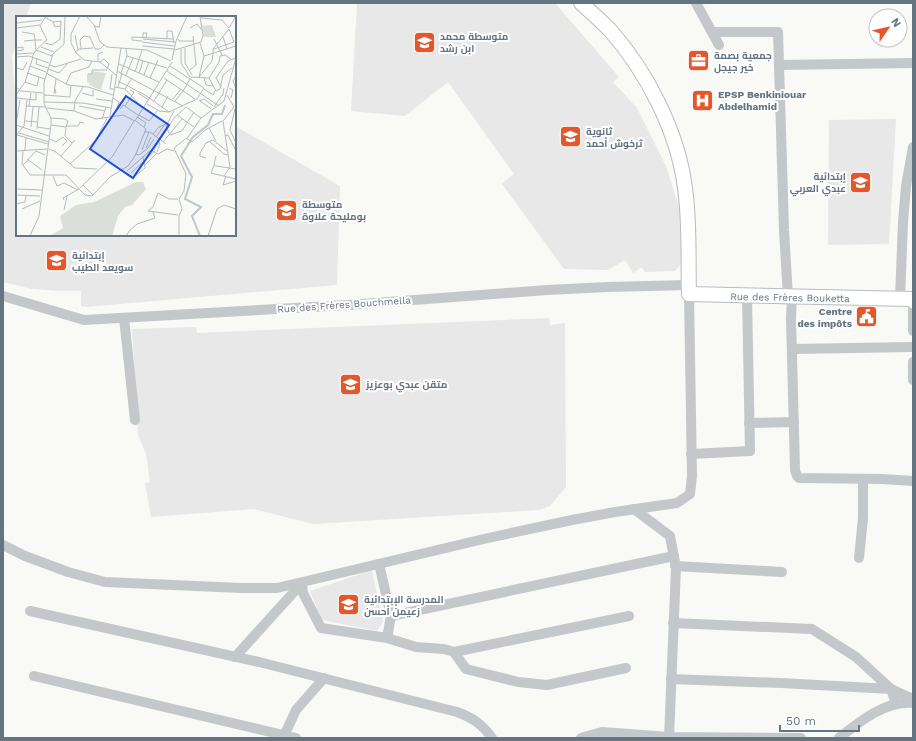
<svg xmlns="http://www.w3.org/2000/svg" width="916" height="741" viewBox="0 0 916 741" font-family="'Work Sans',Cairo,sans-serif">
<rect width="100%" height="100%" fill="#f9f9f6"/>
<!-- built -->
<g fill="#e7e8e7">
<polygon points="3,3 31,3 26,17 17,17 17,42 12,56 17,121 17,235 235,235 235,126 340,186 337,285 86,307 81,306 81,291 60,291 32,289 3,282"/>
<polygon points="359,3 555,3 619,77 613,82 637,108 666,166 679,207 682,263 675,271 645,272 642,267 633,273 625,260 608,270 564,269 502,184 514,174 448,82 405,116 351,111 357,4"/>
<polygon points="896,119 889,244 828,245 829,120"/>
<polygon points="549,318 550,325 565,323 566,487 550,506 539,510 313,524 254,509 151,517 145,483 150,482 146,454 138,435 132,329 196,327 197,333"/>
<polygon points="372,570 383,622 377,631 322,620 310,591"/>
</g>
<g fill="none" stroke-linecap="round" stroke-linejoin="round">
<defs>
<path id="secondary" d="M581 3C591 12 601 21 610 30 647 72 678 132 685 188 690 223 688 259 689 294L912 299 913 301"/>
</defs>
<!-- secondary casing -->
<use href="#secondary" stroke="#b6bcc0" stroke-width="16"/>
<!-- minor -->
<g stroke="#c4c8cb" stroke-width="10">
<polyline points="696,3 719,45"/>
<polyline points="712,32 778,32 784,230 788,297"/>
<polyline points="779,65 913,63"/>
<polyline points="3,296 84,320 348,305 547,290 608,287 689,285"/>
<polyline points="792,297 791,318 795,470 797,476 799,478 882,479 913,481"/>
<polyline points="900,299 903,222 906,186 913,147"/>
<polyline points="913,301 913,331"/>
<polyline points="124,318 135,420"/>
<polyline points="792,349 913,347"/>
<polyline points="913,362 913,380"/>
<polyline points="749,423 794,422"/>
<polyline points="691,454 750,451 747,296"/>
<polyline points="634,509 670,536 676,568 669,738"/>
<polyline points="3,545 25,556 68,572 105,582 241,588 277,588 488,538 572,520 615,512 677,503 690,494 692,476 689,294"/>
<polyline points="859,558 863,518 863,479"/>
<polyline points="379,564 391,616 387,638"/>
<polyline points="675,566 782,572"/>
<polyline points="302,583 303,593 321,628 387,638 416,647 444,649 454,652 466,669 518,682 547,685 626,668"/>
<path d="M30 611 259 662 457 712C473 718 482 724 492 738"/>
<polyline points="391,616 674,556"/>
<polyline points="673,623 812,629 856,657 891,689 913,699"/>
<polyline points="454,652 629,616"/>
<polyline points="235,657 302,583"/>
<polyline points="34,676 296,738"/>
<polyline points="671,679 781,683 891,689 896,704"/>
<polyline points="283,738 296,710 324,678"/>
<polyline points="581,738 602,732 669,737 801,738"/>
<path d="M839 738C860 721 885 701 913 703"/>
</g>
<!-- secondary -->
<use href="#secondary" stroke="#fff" stroke-width="14"/>
</g>
<!-- icons -->
<defs>
<symbol id="school-square" viewBox="-11 -11 22 22"><rect x="-9" y="-9" width="18" height="18" rx="4" fill="#e4572b" stroke="#fff"/><path d="M0-5L7-2L0 1L-7-2ZM-4 1L0 2.5L4 1V4Q0 6-4 4Z" fill="#fff"/></symbol>
<symbol id="office-square" viewBox="-11 -11 22 22"><rect x="-9" y="-9" width="18" height="18" rx="4" fill="#e4572b" stroke="#fff"/><path d="M-6-3h4V-5.5h4V-3h4V5H-6ZM-1-4.5V-3h2v-1.5ZM-6 0V1H6V0Z" fill="#fff"/></symbol>
<symbol id="hospital-square" viewBox="-11 -11 22 22"><rect x="-9" y="-9" width="18" height="18" rx="4" fill="#e4572b" stroke="#fff"/><path d="M-5-5h3v3.5h4V-5h3V5h-3V1.5h-4V5h-3Z" fill="#fff"/></symbol>
<symbol id="civic-square" viewBox="-11 -11 22 22"><rect x="-9" y="-9" width="18" height="18" rx="4" fill="#e4572b" stroke="#fff"/><path d="M-.6-6.5H3V-4.5H.6V-3L4-1V1h2V6H-6V1h2V-1L-.6-3ZM-1.2 2.5V6h2.4V2.5Z" fill="#fff"/></symbol>
</defs>
<g fill-rule="evenodd">
<use href="#school-square" x="412" y="30" width="25" height="25"/>
<use href="#office-square" x="686" y="48" width="25" height="25"/>
<use href="#hospital-square" x="690" y="88" width="25" height="25"/>
<use href="#school-square" x="558" y="124" width="25" height="25"/>
<use href="#school-square" x="848" y="170" width="25" height="25"/>
<use href="#school-square" x="274" y="198" width="25" height="25"/>
<use href="#school-square" x="44" y="248" width="25" height="25"/>
<use href="#civic-square" x="854" y="304" width="25" height="25"/>
<use href="#school-square" x="338" y="372" width="25" height="25"/>
<use href="#school-square" x="336" y="592" width="25" height="25"/>
</g>
<g text-anchor="middle" stroke-width="4" stroke-linejoin="round" paint-order="stroke">
<!-- poi labels -->
<g font-size="10" font-weight="bold" fill="#647481" stroke="#fff" text-anchor="start">
<text x="440" y="40">متوسطة محمد<tspan x="440" dy="12">ابن رشد</tspan></text>
<text x="714" y="59">جمعية بصمة<tspan x="714" dy="12">خير جيجل</tspan></text>
<text x="718" y="98">EPSP Benkiniouar<tspan x="718" dy="12">Abdelhamid</tspan></text>
<text x="586" y="135">ثانوية<tspan x="586" dy="12">ثرخوش أحمد</tspan></text>
<text x="846" y="180" text-anchor="end">إبتدائية<tspan x="846" dy="12">عبدي العربي</tspan></text>
<text x="302" y="208">متوسطة<tspan x="302" dy="12">بومليحة علاوة</tspan></text>
<text x="72" y="259">إبتدائية<tspan x="72" dy="12">سويعد الطيب</tspan></text>
<text x="852" y="315" text-anchor="end">Centre<tspan x="852" dy="12">des impôts</tspan></text>
<text x="366" y="388">متقن عبدي بوعزيز</text>
<text x="364" y="603">المدرسة الإبتدائية<tspan x="364" dy="12">زعيمن أحسن</tspan></text>
</g>
<!-- street labels -->
<g font-size="10" fill="#647481" stroke="#fff">
<text transform="translate(790 297) rotate(1)" y="4">Rue des Frères Bouketta</text>
<text transform="translate(344 304) rotate(-4)" y="4">Rue des Frères Bouchmella</text>
</g>
</g>
<!-- overview -->
<g transform="translate(16 16)">
<rect width="220" height="220" fill="#f9f9f6"/>
<path d="M196 9 200 21H188L186 10ZM76 55 90 57 85 74 73 69 74 67 71 66V58H76ZM120 166H127L130 173 116 189 109 191 102 200 96 220H34L47 212 44 200 60 189 78 186Z" fill="#dae0d7"/>
<path fill="none" stroke="#bcc8cc" stroke-width="2" d="M184 220 176 200 185 191 169 183 176 161 165 140 177 121 192 109 197 98H206L209 89"/>
<path fill="none" stroke="#b4bcc0" stroke-width="1" d="M64 0 55 18V27L60 37 68 44 84 46 100 59M70 0 80 11 83 10M29 1 37 6 39 11 44 10M185 2 206 4 213 12M0 7 26 4M78 9 84 26 91 31 131 34 155 45M0 12 24 9M83 12 85 0M174 12 181 8 186 14M213 12 220 0M213 13 218 26M6 16 18 18 19 24 8 25M59 19 62 34M207 21 211 33M127 22V17H131L130 22M127 23 159 26M151 23V15H156L158 27M162 23 163 25H177M198 23 206 39M126 25 116 24V21L157 23M126 26 158 30M29 27 36 29 44 23 45 5 37 6M126 30 158 33M25 31 38 36M0 32 7 31V34L0 35M169 32V47L176 59M64 33 77 32M110 33 111 40 151 52M165 33V47L174 61 193 62 200 75 204 73 207 59 216 52M198 33 218 26M20 34 31 24 24 10 30 0M20 34 36 40M159 34 185 26 187 20 184 0M59 36 65 32 64 24 68 20 74 21 79 33H84L88 29M197 37V33L213 13M0 38 18 37M188 40 220 30M0 41 13 40 33 47M16 41 20 34 19 24H26M17 41 9 66 21 70 23 61M21 43 20 48 32 52M156 44 160 25 171 0M82 45V38L87 36M84 46 88 43 93 48 91 53M103 48 143 66M34 49 39 51 65 43M14 50 30 56M154 50 188 72M0 52 7 54 11 46M32 53 43 57 51 48M174 54 180 49 177 20M101 55 167 90M151 55 203 90M119 56 126 34M11 57 29 63M30 57 52 69 72 71 97 79M105 57 111 40M123 57 127 45M72 58H76V54H91M96 58 94 73H98M110 59 117 42M128 59 133 46M220 60 217 65 220 72M183 61 188 40 184 27M183 61 196 45 197 37M134 62 142 44M148 62 179 83M188 62 190 69 197 70M193 62 203 46 204 40 209 39 215 43M102 65 129 79 153 96M50 68 55 57 73 51 76 45M0 71 5 75 27 77M99 71 109 73 127 92M102 71 106 57M205 71 200 62 212 45 220 42M213 72 217 74 215 82M39 73 40 77H38L40 63M109 73 116 62M188 73 197 79 199 75M167 75 174 63M66 77 77 80V74M122 77 133 84M0 79 9 66M28 79 54 81 55 69M0 82 20 84V77M97 82 103 86 101 92M80 83 96 85M157 83 165 73M183 84 195 93M138 85 151 64M159 85 167 75M184 85 188 83 197 90M28 86 67 87 95 92M131 88 143 95 153 96 181 83 188 72M10 90 29 91M13 90 15 77M63 90 89 95M109 90 118 76 114 74M146 91 152 80M170 91 185 102M198 91 207 78 208 72M31 92 58 95 80 103 107 99 119 105 156 46M128 92 138 99M104 93 107 89 122 99M219 93 214 114 220 127M58 95 59 85 67 71M158 95 150 110 154 119 166 115 178 96M123 99 133 105 142 94M161 99 178 111M94 100 105 32M121 101 130 107 128 111M35 102 49 103 52 105 50 111M86 103 90 91M9 105 21 106M0 108 4 84M0 109 33 120M35 109 50 111 49 120 56 127M50 110H62L64 106 68 107M15 111 17 91M21 111 34 113M193 112 200 125M21 113 23 91M129 116H134L150 128M3 117 33 126M137 118 143 111 150 108M0 119 8 110 11 84M1 119 32 128M209 120 212 119 220 135M140 121 149 108M81 122 91 102M170 122 176 126 189 114 206 105M34 123 40 126 47 121 51 125 46 130M193 125 208 138 212 139M147 126 166 103M130 132 135 121M33 133 40 136 59 152 81 153M9 134 10 122M126 134 133 116M138 134 158 102 170 91M0 135 31 133M7 135 6 148 14 159H50L69 179 76 180 94 161 112 150 119 140 130 113 120 105M141 136 144 128 142 125M120 138 123 139 132 132 138 123M45 140 59 124M200 140 198 148 200 150 220 153M190 142 184 140V137L190 127 197 124 211 135M11 143 26 154M54 148 78 126M7 149 20 135 29 139M129 149 141 137M198 149 195 157 220 163M111 155 135 134 142 138 151 133 158 135M115 157 139 135M37 160 41 170 48 167 62 174M119 160 129 152 127 141M208 160 214 151 207 105 218 91 211 79M210 160 207 169 220 165M67 169 77 179M64 172 96 141 118 105M0 173 26 174M0 179 24 180M48 184 47 182 63 173M0 188 9 186 10 180M6 193 24 185M48 194 51 180M132 195 137 191 142 177 153 183H162M132 195 162 199M14 220 23 200 35 109V102L28 88V66L37 38 48 28 49 0M110 220 114 214 121 208 139 202 137 196M163 220V200L166 193 163 183 168 175 170 158 158 132 172 121 185 102 208 85 220 42M192 220 201 193 208 189 220 193"/>
<path fill="#1d4ed8" fill-opacity="0.15" stroke="#1d4ed8" stroke-width="2" d="M110 80 153 109 117 162 74 133Z"/>
<rect width="220" height="220" fill="none" stroke="#647481" stroke-width="2"/>
</g>
<!-- border -->
<rect width="916" height="741" fill="none" stroke="#647481" stroke-width="8"/>
<!-- north arrow -->
<g transform="translate(888 28) rotate(56)"><circle r="19" fill="#ffffff" stroke="#c1c7cd"/>
<path d="M0-3L7 15L0 10L-7 15Z" fill="#e4572b"/>
<text y="-6" font-size="11" font-weight="bold" text-anchor="middle" fill="#647481">N</text>
</g>
<!-- scale -->
<path d="M780 725v6h79v-6" fill="none" stroke="#647481" stroke-width="2"/>
<text x="786" y="725" font-size="12" fill="#647481" stroke="#ffffff" stroke-width="3" paint-order="stroke">50 m</text>
</svg>
